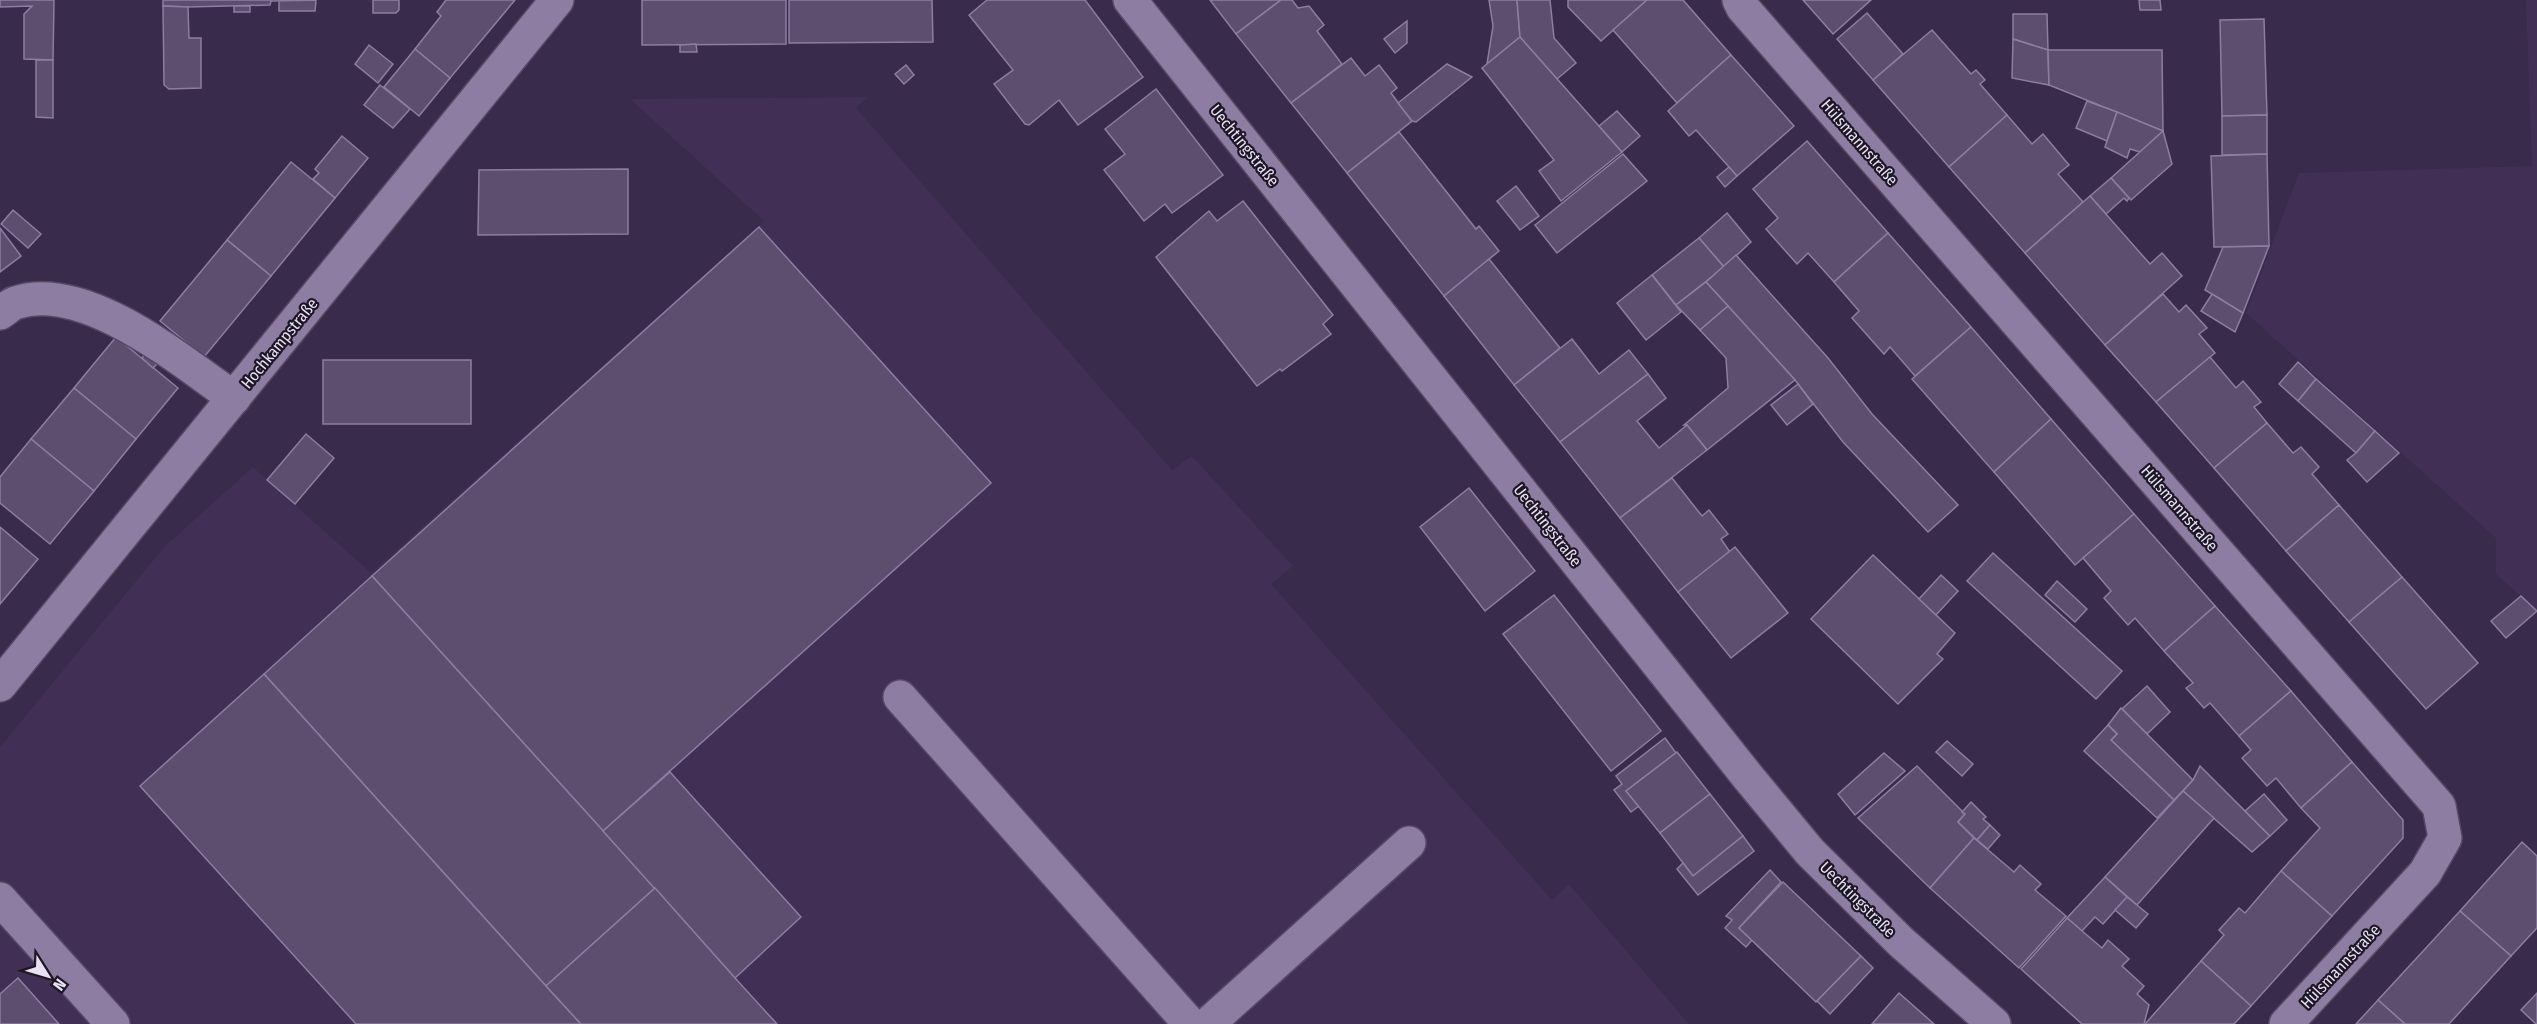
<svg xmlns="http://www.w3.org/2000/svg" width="2537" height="1024" viewBox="0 0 2537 1024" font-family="'Fira Sans Condensed',sans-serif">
<rect width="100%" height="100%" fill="#392b4b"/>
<!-- built -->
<g fill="#412f56">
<polygon points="2526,0 2537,0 2537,611 2496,574 2496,538 2246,313 2299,173 2532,166"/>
<polygon points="868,97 856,108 1172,470 1192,456 1293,566 1271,584 1552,900 1569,884 1689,1024 0,1024 0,747 165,546 253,467 371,573 764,221 630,99"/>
</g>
<!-- building -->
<g fill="#5d4e70" stroke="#8d7da3" stroke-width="1.5">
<polygon points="0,0 54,0 53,60 24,59 24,14 32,6 0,7"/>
<polygon points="163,0 271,0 271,1 270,5 188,7 163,6"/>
<polygon points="316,0 315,11 279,11 279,1 271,1"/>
<polygon points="373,0 399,0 399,10 396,13 373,13"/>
<polygon points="446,0 515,0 450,78 415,49 441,16 437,12"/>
<polygon points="642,0 786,0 786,44 642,45"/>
<polygon points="789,0 932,0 933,42 789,43"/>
<polygon points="987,0 1085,0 1143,77 1078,125 1059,100 1029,125 1025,124 994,84 1013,70 969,15"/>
<polygon points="1210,0 1281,0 1236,34"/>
<polygon points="1281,0 1292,0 1298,8 1309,6 1324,25 1317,31 1342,64 1291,103 1236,34"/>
<polygon points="1489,0 1517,0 1520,37 1487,64 1493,26"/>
<polygon points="1517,0 1550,0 1554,38 1576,63 1557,79 1520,37"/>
<polygon points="1568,0 1647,0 1601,41 1568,7"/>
<polygon points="1647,0 1683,0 1731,55 1677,103 1613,30"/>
<polygon points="1803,0 1871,0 1833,34"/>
<polygon points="2139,0 2160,0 2161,10 2140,10"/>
<polygon points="163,6 188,7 189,38 201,38 201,88 169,89 164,85"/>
<rect x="234" y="6" width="16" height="6"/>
<polygon points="1867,13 1903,54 1873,80 1837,39"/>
<polygon points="2013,14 2047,14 2048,50 2013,39"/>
<polygon points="2264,19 2267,115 2222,116 2220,20"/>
<polygon points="1407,21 1407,43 1395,53 1384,39"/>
<polygon points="1932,30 1971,74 1976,70 1985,80 1980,84 2007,115 1949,167 1873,80"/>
<polygon points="1520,37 1622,152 1561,201 1539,171 1554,160 1482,68"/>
<polygon points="2013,39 2048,50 2049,85 2012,78"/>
<polygon points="696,44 697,52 680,52 680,45"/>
<polygon points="369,45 393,64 378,83 355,64"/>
<polygon points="415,49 450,78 419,116 384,87"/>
<polygon points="2048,50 2162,50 2163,131 2049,85"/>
<polygon points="1731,55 1794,126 1737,176 1696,130 1689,136 1668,111"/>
<polygon points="1351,58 1365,76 1379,65 1397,88 1391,93 1412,121 1347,173 1291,103"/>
<polygon points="36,60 53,60 53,118 36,117"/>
<polygon points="1447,64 1472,77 1416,122 1412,121 1398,103"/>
<polygon points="906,65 914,75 904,84 895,74"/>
<polygon points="380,85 410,109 393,128 364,105"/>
<polygon points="1156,89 1223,175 1172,213 1165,204 1144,221 1104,170 1125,154 1105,129"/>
<polygon points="2087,101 2117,112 2107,141 2076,128"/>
<polygon points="1617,111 1640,136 1622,152 1599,126"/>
<polygon points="2117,112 2163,131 2140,152 2130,149 2127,158 2105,147"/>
<polygon points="2007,115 2032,144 2043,134 2069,165 2058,174 2083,202 2025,253 1949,167"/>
<polygon points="2267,115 2267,154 2222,155 2222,116"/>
<polygon points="2163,131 2172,164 2131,200 2111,178"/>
<polygon points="1399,132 1476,229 1479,226 1499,251 1444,296 1347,173"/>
<polygon points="342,136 368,158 335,198 313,179 319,173 315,169"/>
<polygon points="1807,141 1888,233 1834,282 1808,253 1797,264 1766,229 1778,218 1753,189"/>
<polygon points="1623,154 1647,181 1557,253 1535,225"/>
<polygon points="2267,154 2269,246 2214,247 2211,156"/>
<polygon points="291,162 335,198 271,276 227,240"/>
<polygon points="1729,167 1737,176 1725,187 1717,177"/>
<polygon points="628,169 628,234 478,235 479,170"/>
<polygon points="2111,178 2129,198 2127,201 2124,198 2106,214 2090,196"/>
<polygon points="1516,186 1539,216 1520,230 1497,201"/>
<polygon points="2090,196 2150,264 2162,253 2182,276 2105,345 2025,253"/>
<polygon points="1243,201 1333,315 1323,324 1331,334 1282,371 1280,369 1257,386 1156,257 1209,211 1217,221"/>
<polygon points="13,210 41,234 28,248 1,224"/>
<polygon points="1727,213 1751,242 1724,267 1699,238"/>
<polygon points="759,227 991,483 603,831 372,576"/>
<polygon points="0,228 21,256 0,272"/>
<polygon points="1888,233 1971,327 1915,376 1890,347 1884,354 1852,318 1859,311 1834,282"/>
<polygon points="1699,238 1724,267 1676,305 1652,275"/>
<polygon points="227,240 271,276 204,357 160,321"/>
<polygon points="2269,246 2243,313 2205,290 2223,247"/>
<polygon points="1736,255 1828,358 1872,414 1958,505 1928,532 1843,442 1795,380 1706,282"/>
<polygon points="1489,259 1560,348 1514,385 1444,296"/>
<polygon points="1652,275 1681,312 1646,340 1617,303"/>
<polygon points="1706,282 1728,306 1700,330 1676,305"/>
<polygon points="2163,294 2179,312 2186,305 2207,328 2199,334 2215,353 2156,402 2105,345"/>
<polygon points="2212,294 2243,313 2235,332 2201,311"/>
<polygon points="1728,306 1795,380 1707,450 1687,425 1684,425 1728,388 1726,358 1700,330"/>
<polygon points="1971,327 2051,419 1994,472 1912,379"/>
<polygon points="116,337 178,388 136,439 74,388"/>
<polygon points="1572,339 1599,374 1629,350 1648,374 1560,442 1514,385"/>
<polygon points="146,353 158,363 153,368 142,358"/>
<polygon points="2210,357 2236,388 2243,381 2261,402 2254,407 2267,423 2214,468 2156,402"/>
<rect x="323" y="360" width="148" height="64"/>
<polygon points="2298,362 2316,379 2298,401 2279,384"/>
<polygon points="1648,374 1666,398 1637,421 1659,448 1687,425 1707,450 1620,518 1560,442"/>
<polygon points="2316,379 2375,431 2356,453 2298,401"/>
<polygon points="1798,384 1813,404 1787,425 1771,405"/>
<polygon points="74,388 136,439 94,491 31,439"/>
<polygon points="2051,419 2134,514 2075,565 1994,472"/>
<polygon points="2267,423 2293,453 2301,447 2319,467 2312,474 2339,505 2286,551 2214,468"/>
<polygon points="2375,431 2399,453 2367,482 2347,460 2356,453"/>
<polygon points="306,434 334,458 295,504 267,480"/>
<polygon points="31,439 94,491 50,544 0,503 0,477"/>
<polygon points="1672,478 1702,516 1709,510 1728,534 1721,539 1730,552 1678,592 1620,518"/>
<polygon points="1469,488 1535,571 1485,611 1420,527"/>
<polygon points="2339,505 2402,577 2349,622 2286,551"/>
<polygon points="2134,514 2215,606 2164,651 2135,618 2128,625 2104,598 2111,591 2083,558"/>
<polygon points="0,527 38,559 0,604"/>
<polygon points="1735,547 1788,613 1731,658 1678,592"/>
<polygon points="1993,553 2122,671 2096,699 1967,581"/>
<polygon points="1873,555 1955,633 1937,654 1943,659 1898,704 1811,619"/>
<polygon points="1941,575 1958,591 1936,615 1919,599"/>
<polygon points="372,576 655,888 546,986 264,674"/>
<polygon points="2402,577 2478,663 2426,709 2349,622"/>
<polygon points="2057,581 2087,609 2075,622 2045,595"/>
<polygon points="1554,595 1661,731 1611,771 1503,634"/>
<polygon points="2521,596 2537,611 2506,638 2491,621"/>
<polygon points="2215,606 2291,691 2239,736 2210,703 2204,708 2186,688 2193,683 2164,651"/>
<polygon points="264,674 546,986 581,1024 356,1024 140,786"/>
<polygon points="2147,686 2170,712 2147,734 2122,709"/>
<polygon points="2291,691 2352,762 2301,808 2276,778 2267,786 2242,758 2251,750 2239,736"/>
<polygon points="2121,708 2193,780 2174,800 2111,740 2117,734 2108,725"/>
<polygon points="2108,725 2117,734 2111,740 2174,800 2157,818 2084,751"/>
<polygon points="1665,738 1676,753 1626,791 1639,806 1631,812 1614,790 1622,784 1616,776"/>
<polygon points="1947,741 1973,764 1962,776 1936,752"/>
<polygon points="1677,752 1710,794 1660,833 1626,791"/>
<polygon points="1884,753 1905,771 1855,815 1838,794"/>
<polygon points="2352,762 2403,820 2403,838 2332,916 2281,871 2320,828 2301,808"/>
<polygon points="1917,766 1965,814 1958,822 1974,838 1930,888 1858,818"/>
<polygon points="2200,766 2270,836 2252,852 2183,791 2193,780"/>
<polygon points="670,772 801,917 735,978 603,831"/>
<polygon points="2183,791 2214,818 2137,905 2105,877"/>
<polygon points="1710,794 1743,836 1693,876 1660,833"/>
<polygon points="2264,794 2287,820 2270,836 2245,811"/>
<polygon points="1971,802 1986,817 1983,819 1990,825 1977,840 1958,822 1965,814 1962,812"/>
<polygon points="1990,825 2000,835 1988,849 1977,840"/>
<polygon points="1743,836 1754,851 1698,895 1677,869 1683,863 1693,876"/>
<polygon points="1974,838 2014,872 2020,865 2041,884 2035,890 2066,916 2019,968 1930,888"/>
<polygon points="2522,842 2537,856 2537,928 2511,956 2460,911"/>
<polygon points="1770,870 1781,882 1739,928 1752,940 1746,947 1725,928 1732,920 1726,916"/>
<polygon points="2281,871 2332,916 2251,1006 2201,961 2224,935 2219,930 2239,908 2245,913"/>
<polygon points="2105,877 2127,897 2103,924 2095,917 2082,931 2067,918"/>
<polygon points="1783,882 1861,956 1816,1002 1739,928"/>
<polygon points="655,888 735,978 777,1024 581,1024 546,986"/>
<polygon points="2127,897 2148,914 2136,928 2115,910"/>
<polygon points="2460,911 2511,956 2449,1024 2405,1024 2378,1000"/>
<polygon points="2067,918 2102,948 2108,940 2129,959 2122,966 2144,986 2137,994 2149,1005 2144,1024 2082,1024 2021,969"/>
<polygon points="1861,956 1873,968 1830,1014 1817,1001"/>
<polygon points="2201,961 2251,1006 2234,1024 2145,1024"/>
<polygon points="18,978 59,1024 0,1024 0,994"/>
<polygon points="1899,993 1934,1024 1872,1024"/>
<polygon points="2537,993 2537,1024 2536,1024 2521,1010"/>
<polygon points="2378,1000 2405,1024 2356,1024"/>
</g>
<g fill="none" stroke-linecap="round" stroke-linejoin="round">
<defs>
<g id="minor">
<polyline points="1130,0 1748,777 1810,852 1901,942 1994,1024"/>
<polyline points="1739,0 1743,8 2439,806 2445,838 2425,873 2286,1024"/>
<path d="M0 313C5 310 10 305 15 303 84 279 181 361 234 398"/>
<polyline points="0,685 557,0"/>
<polyline points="900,697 1190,1024"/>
<polyline points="0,899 113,1024"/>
<polyline points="1208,1024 1409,843"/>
</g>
</defs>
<!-- minor casing -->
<use href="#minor" stroke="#544863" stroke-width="36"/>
<!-- minor -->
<use href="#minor" stroke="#8d7da2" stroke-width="33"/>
</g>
<g text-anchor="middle" stroke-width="4.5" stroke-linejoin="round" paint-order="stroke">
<!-- street labels -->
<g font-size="16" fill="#e8e0f5" stroke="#1d1725">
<text transform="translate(1860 142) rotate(49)" y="6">Hülsmannstraße</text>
<text transform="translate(1245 145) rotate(51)" y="6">Uechtingstraße</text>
<text transform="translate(279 343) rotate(-51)" y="6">Hochkampstraße</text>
<text transform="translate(2180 508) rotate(49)" y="6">Hülsmannstraße</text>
<text transform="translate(1548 525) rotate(52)" y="6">Uechtingstraße</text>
<text transform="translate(1858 899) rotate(45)" y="6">Uechtingstraße</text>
<text transform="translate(2340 966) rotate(-47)" y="6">Hülsmannstraße</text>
</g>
</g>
<!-- north arrow -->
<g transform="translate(48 976) rotate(127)" stroke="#1d1725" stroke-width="4.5" paint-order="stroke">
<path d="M0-4.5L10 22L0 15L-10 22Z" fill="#e8e0f5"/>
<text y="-9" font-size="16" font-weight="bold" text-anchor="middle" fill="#e8e0f5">N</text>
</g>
</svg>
